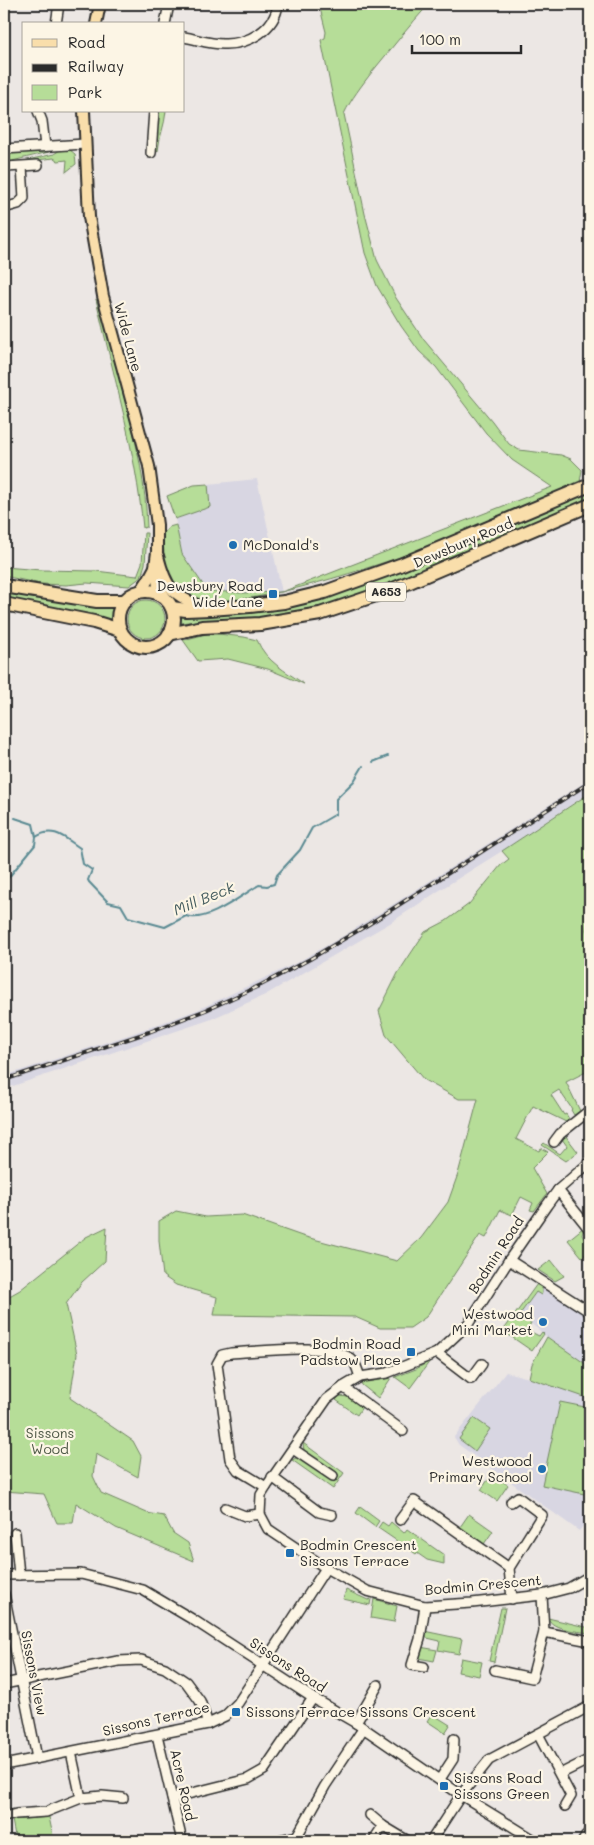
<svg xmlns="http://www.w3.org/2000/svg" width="594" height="1845" viewBox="0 0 594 1845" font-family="Mali,sans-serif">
<rect width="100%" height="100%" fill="#ece7e4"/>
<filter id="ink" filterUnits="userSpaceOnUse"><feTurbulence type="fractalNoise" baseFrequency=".02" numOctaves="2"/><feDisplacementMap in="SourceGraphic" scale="10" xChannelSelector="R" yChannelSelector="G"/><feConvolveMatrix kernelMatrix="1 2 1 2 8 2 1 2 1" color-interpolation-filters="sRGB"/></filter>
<g filter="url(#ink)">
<!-- built -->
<g fill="#d8d6e2">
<polygon points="257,479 282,592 242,593 213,591 206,589 182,554 175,519 209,507 208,484"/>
<polygon points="590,779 590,792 502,851 446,886 390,923 265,995 209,1020 4,1089 4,1076 128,1035 197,1010 296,963 345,935"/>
<polygon points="544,1281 590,1312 590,1367 547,1337 520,1314"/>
<polygon points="506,1372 529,1378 590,1399 590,1511 589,1518 579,1531 459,1445 454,1437"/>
</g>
<!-- green -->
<g fill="#b6dd98" stroke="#708462">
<path d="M319 4H429C409 26 391 49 372 72 362 85 351 99 344 114L365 214 377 260 396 298 424 340 492 421 509 444 519 450 561 455 571 459 582 470 580 482 575 485C547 497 519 507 491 519 464 531 438 544 411 553 373 567 219 618 187 597 164 582 164 559 163 534L169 527 176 525 182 554 206 589 213 591 242 593 282 592 552 487 512 460 486 433 436 367 419 351 401 326 377 286 365 253 321 40 325 38 326 32Z"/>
<path d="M158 111H166C165 125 159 137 158 151L155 148Z"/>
<polygon points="57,150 4,163 4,154"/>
<polygon points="60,150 70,150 75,154 76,164 66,172 67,160 58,161 54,158 19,162 54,154"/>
<path d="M96 299C110 333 119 370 127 406 137 446 146 486 147 527L143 528C136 450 113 375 96 299Z"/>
<polygon points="208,484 210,507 175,519 167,496 194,485"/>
<polygon points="590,492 590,502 375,593 311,611 270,618 206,620 180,623 179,616 223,614 270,609 326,597 383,578"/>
<polygon points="144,533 147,533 145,564 141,577 129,586 87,583 66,585 41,584 4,576 4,567 41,570 96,571 137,576 142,563"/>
<polygon points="4,590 99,608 113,607 111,622 4,600"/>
<circle cx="146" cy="619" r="19"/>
<path d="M210 633 244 637 257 640C266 662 286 671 304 684L268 669 228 659 198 661 183 640Z"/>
<polygon points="590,793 590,908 586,930 590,938 590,1070 566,1082 580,1111 574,1115 571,1110 572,1109 559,1090 551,1095 564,1115 566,1114 569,1119 566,1122 533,1106 516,1139 539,1151 541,1148 548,1152 532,1168 547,1194 534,1211 530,1210 533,1203 521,1197 512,1215 500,1210 486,1238 480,1235 426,1317 410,1328 380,1328 355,1317 214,1315 217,1297 176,1285 163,1276 159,1241 159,1221 176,1211 206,1217 242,1215 302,1236 397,1261 421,1238 448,1202 458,1174 478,1099 459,1099 424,1080 386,1035 379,1011 398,973 425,932 446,921 469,904 501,865 509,859 502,851"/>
<polygon points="565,1135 578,1152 566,1161 542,1145 544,1143 560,1154 567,1146 562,1139"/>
<polygon points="107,1227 105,1261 82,1282 66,1304 77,1354 70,1398 133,1441 141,1456 138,1477 96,1454 93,1476 101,1493 147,1513 164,1516 173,1533 188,1543 194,1561 116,1528 76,1503 73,1523 57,1523 44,1494 4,1491 4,1299 20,1290 86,1237"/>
<polygon points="584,1227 582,1235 587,1244 590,1242 590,1251 582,1257 568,1240"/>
<polygon points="551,1260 564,1276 555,1281 538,1270"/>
<polygon points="537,1284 542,1287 542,1293 541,1295 536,1292 520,1314 531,1323 527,1330 539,1336 542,1332 544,1334 532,1351 503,1331"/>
<polygon points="547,1337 590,1367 590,1399 529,1378 532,1364"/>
<polygon points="430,1361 410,1388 395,1377 416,1369"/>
<polygon points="391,1378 378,1398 362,1385 361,1383"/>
<polygon points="340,1396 348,1397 362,1407 357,1415 336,1400"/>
<polygon points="560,1402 590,1408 590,1488 589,1495 542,1485"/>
<polygon points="474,1418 490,1429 475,1451 459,1439"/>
<polygon points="303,1443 344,1473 333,1489 292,1460 298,1457 334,1482 339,1476 304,1451"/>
<polygon points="492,1474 508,1485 497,1501 481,1490"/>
<polygon points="360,1507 379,1521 375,1527 356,1513"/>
<polygon points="469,1514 493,1531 484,1544 460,1527"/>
<polygon points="382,1522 388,1526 391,1522 404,1533 407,1529 444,1555 444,1564 427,1560 417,1553 416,1554 378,1528"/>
<polygon points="346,1590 368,1600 371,1599 370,1605 343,1599"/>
<polygon points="374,1599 397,1606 394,1622 371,1618"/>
<polygon points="501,1608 505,1608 494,1662 489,1661"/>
<path d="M548 1618 590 1628 589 1633C578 1631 552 1630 548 1618Z"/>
<polygon points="424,1631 462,1639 459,1654 438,1650 440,1641 423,1637"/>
<polygon points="420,1647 437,1650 434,1661 418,1658"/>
<polygon points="461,1658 482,1662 479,1676 458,1672"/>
<polygon points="431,1715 434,1715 450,1725 445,1733 427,1721"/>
<polygon points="49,1817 53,1836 63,1840 64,1841 16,1841 12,1820"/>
</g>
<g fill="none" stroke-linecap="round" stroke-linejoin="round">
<!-- stream -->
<g stroke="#5a8a92" stroke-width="2">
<polyline points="373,762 388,756"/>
<polyline points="15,818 33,824 36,837"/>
<polyline points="4,874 6,881"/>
<path d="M4 883 35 845 36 837C53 825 66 839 80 848L83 864 92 870 88 880 89 882 108 902 121 905 128 917 165 927 186 916C206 924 242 895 259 885L267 886 274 884 277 875 300 850 312 828 336 814V799L354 781 363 766"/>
</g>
<defs>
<g id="minor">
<polyline points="56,24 59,4"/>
<polyline points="165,24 169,4"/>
<path d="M184 37C196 39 210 44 223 44 247 45 275 30 278 4"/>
<polyline points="38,111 42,121 45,146"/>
<polyline points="4,149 85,144"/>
<polyline points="151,153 154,111"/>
<polyline points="6,167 38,165"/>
<polyline points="4,208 18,204 24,198 22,167"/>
<polyline points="554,1142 560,1134 590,1110"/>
<polyline points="590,1162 558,1190 547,1205 509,1260 468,1324 437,1353 387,1373 360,1377 343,1387 327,1399 266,1487 261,1495 260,1514 268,1529 326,1568 367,1591 425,1606 472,1603 542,1595 569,1588 590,1576"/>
<polyline points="558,1190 590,1230"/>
<polyline points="509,1260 590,1312"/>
<polyline points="437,1353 471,1379 482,1364"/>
<polyline points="343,1387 403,1431"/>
<polyline points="293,1449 333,1476"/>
<polyline points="272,1477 319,1512 332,1515"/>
<path d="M266 1487 238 1470 230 1459 217 1364 222 1355 231 1353C258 1352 332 1341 352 1360 356 1363 358 1372 360 1377"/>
<polyline points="511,1502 518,1497 542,1515 509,1568 512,1599"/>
<polyline points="225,1508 245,1516 260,1514"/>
<polyline points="400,1520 414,1501 509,1568"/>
<polyline points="15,1533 19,1575"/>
<polyline points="4,1575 81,1574 143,1590 192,1619 313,1698 356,1723 461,1795 536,1841"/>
<polyline points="4,1594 37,1758"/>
<polyline points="544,1632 590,1641"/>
<polyline points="424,1667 412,1665 420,1639 425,1606"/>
<polyline points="495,1670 532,1678 544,1632 542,1595"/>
<polyline points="4,1684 118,1661 141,1660 165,1668 186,1682 200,1701 208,1724"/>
<polyline points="356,1723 378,1685"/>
<polyline points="538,1734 571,1796 565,1806"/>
<polyline points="157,1735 182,1841"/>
<polyline points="71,1752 81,1798 102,1796 123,1798"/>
<polyline points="4,1765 208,1724 225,1716 238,1703 326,1568"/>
<polyline points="560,1774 588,1760"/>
<polyline points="440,1779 453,1759 454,1739"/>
<polyline points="172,1798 248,1779 264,1770 313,1698"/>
<polyline points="370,1815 383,1826 408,1841"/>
<polyline points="4,1817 16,1814 46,1812 81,1798"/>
<polyline points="375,1838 383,1826"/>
<polyline points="274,1841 297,1836"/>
<polyline points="298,1841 297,1836 325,1786 363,1729"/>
<polyline points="431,1841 461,1795 489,1760 590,1706"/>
<polyline points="583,1841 590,1830"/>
</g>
<g id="major">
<polyline points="96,24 100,4"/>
<polyline points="84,111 89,217 103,296 149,466 157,525 157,552 155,567 148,580 140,592"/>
<path d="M158 556C166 589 173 596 205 608"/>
<polyline points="155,567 158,586 168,602"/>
</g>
<g id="highway">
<polyline points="4,586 97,601 125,601"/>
<circle cx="146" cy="619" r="28"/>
<polyline points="4,604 94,622 120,630"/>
<polyline points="172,608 186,610 210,609 250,606 284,602 325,592 400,565 590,485"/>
<polyline points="169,634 202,627 260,624 320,614 391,590 590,505"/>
</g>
</defs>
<!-- minor casing -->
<use href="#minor" stroke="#2b2b2b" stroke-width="12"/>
<!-- major casing -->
<use href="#major" stroke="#2b2b2b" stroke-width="14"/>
<!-- highway casing -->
<use href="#highway" stroke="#2b2b2b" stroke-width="16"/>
<!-- minor -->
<use href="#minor" stroke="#fcf5e5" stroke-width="9"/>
<!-- major -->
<use href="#major" stroke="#f9deab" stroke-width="10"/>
<!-- highway -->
<use href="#highway" stroke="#f9deab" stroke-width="12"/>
<defs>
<polyline id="rail" points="4,1080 149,1032 206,1010 261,985 310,959 369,924 590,782"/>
</defs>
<!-- rail casing -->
<use href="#rail" stroke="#2b2b2b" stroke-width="4"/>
<!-- rail -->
<use href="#rail" stroke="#fcf5e5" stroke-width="2" stroke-dasharray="5.5" stroke-linecap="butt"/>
</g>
</g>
<!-- markers -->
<g fill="#1f6fb2" stroke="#fcf5e5" stroke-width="2">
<circle cx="233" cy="545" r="5"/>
<rect x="268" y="589" width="10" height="10" rx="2.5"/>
<circle cx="543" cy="1322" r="5"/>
<rect x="406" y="1347" width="10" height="10" rx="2.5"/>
<circle cx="542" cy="1469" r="5"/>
<rect x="285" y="1548" width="10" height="10" rx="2.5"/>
<rect x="231" y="1707" width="10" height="10" rx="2.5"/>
<rect x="439" y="1781" width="10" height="10" rx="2.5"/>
</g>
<g text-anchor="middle" stroke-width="4.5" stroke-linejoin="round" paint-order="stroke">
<!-- shield labels -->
<rect fill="#fcf5e5" stroke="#6a6863" stroke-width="1" x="366" y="582.5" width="40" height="19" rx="4"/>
<g font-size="12" font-weight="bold" fill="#2b2b2b">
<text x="386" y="596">A653</text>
</g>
<!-- street labels -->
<g font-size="14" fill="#2b2b2b" stroke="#fcf5e5">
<text transform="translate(128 337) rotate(75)" y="5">Wide Lane</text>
<text transform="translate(463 543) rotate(-23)" y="5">Dewsbury Road</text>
<text transform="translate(496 1255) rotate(-57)" y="5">Bodmin Road</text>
<text transform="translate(483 1585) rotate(-5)" y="5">Bodmin Crescent</text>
<text transform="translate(288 1665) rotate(33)" y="5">Sissons Road</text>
<text transform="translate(34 1673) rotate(79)" y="5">Sissons View</text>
<text transform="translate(156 1719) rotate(-13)" y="5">Sissons Terrace</text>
<text transform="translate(183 1785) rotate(77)" y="5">Acre Road</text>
</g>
<!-- poi labels -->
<g font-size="14" fill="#2b2b2b" stroke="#fcf5e5" text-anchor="start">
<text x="243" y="550">McDonald's</text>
<text x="263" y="591" text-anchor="end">Dewsbury Road<tspan x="263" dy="16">Wide Lane</tspan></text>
<text x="533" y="1319" text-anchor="end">Westwood<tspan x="533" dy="16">Mini Market</tspan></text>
<text x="401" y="1349" text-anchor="end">Bodmin Road<tspan x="401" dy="16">Padstow Place</tspan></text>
<text x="532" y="1466" text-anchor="end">Westwood<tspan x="532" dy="16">Primary School</tspan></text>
<text x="300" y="1550">Bodmin Crescent<tspan x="300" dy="16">Sissons Terrace</tspan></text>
<text x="246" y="1717">Sissons Terrace Sissons Crescent</text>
<text x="454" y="1783">Sissons Road<tspan x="454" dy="16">Sissons Green</tspan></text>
</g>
<!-- park labels -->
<g font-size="14" fill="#4e5846" stroke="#fcf5e5">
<text x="50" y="1438">Sissons<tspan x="50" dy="16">Wood</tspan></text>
</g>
<!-- water labels -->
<g font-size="15" font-style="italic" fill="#435b5e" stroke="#fcf5e5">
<text transform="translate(204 899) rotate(-22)" y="5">Mill Beck</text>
</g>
</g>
<!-- margin -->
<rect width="594" height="1845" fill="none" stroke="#fcf5e5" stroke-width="20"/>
<rect x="10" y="10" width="574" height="1825" fill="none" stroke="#2b2b2b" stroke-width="2" filter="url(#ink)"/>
<!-- legend -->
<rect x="22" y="22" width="162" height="90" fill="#fcf5e5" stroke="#a8a49b"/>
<rect x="32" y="39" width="25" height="8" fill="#f9deab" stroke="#a8a49b"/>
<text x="68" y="48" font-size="15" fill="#2b2b2b">Road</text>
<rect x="32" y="64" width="25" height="8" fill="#2b2b2b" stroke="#a8a49b"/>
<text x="68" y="72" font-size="15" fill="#2b2b2b">Railway</text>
<rect x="32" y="85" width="25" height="15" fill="#b6dd98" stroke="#a8a49b"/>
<text x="68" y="98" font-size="15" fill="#2b2b2b">Park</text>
<!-- scale -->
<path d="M412 45v8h109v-8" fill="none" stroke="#2b2b2b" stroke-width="2.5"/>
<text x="419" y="45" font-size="15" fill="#2b2b2b" stroke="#fcf5e5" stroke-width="4" paint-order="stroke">100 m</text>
</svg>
